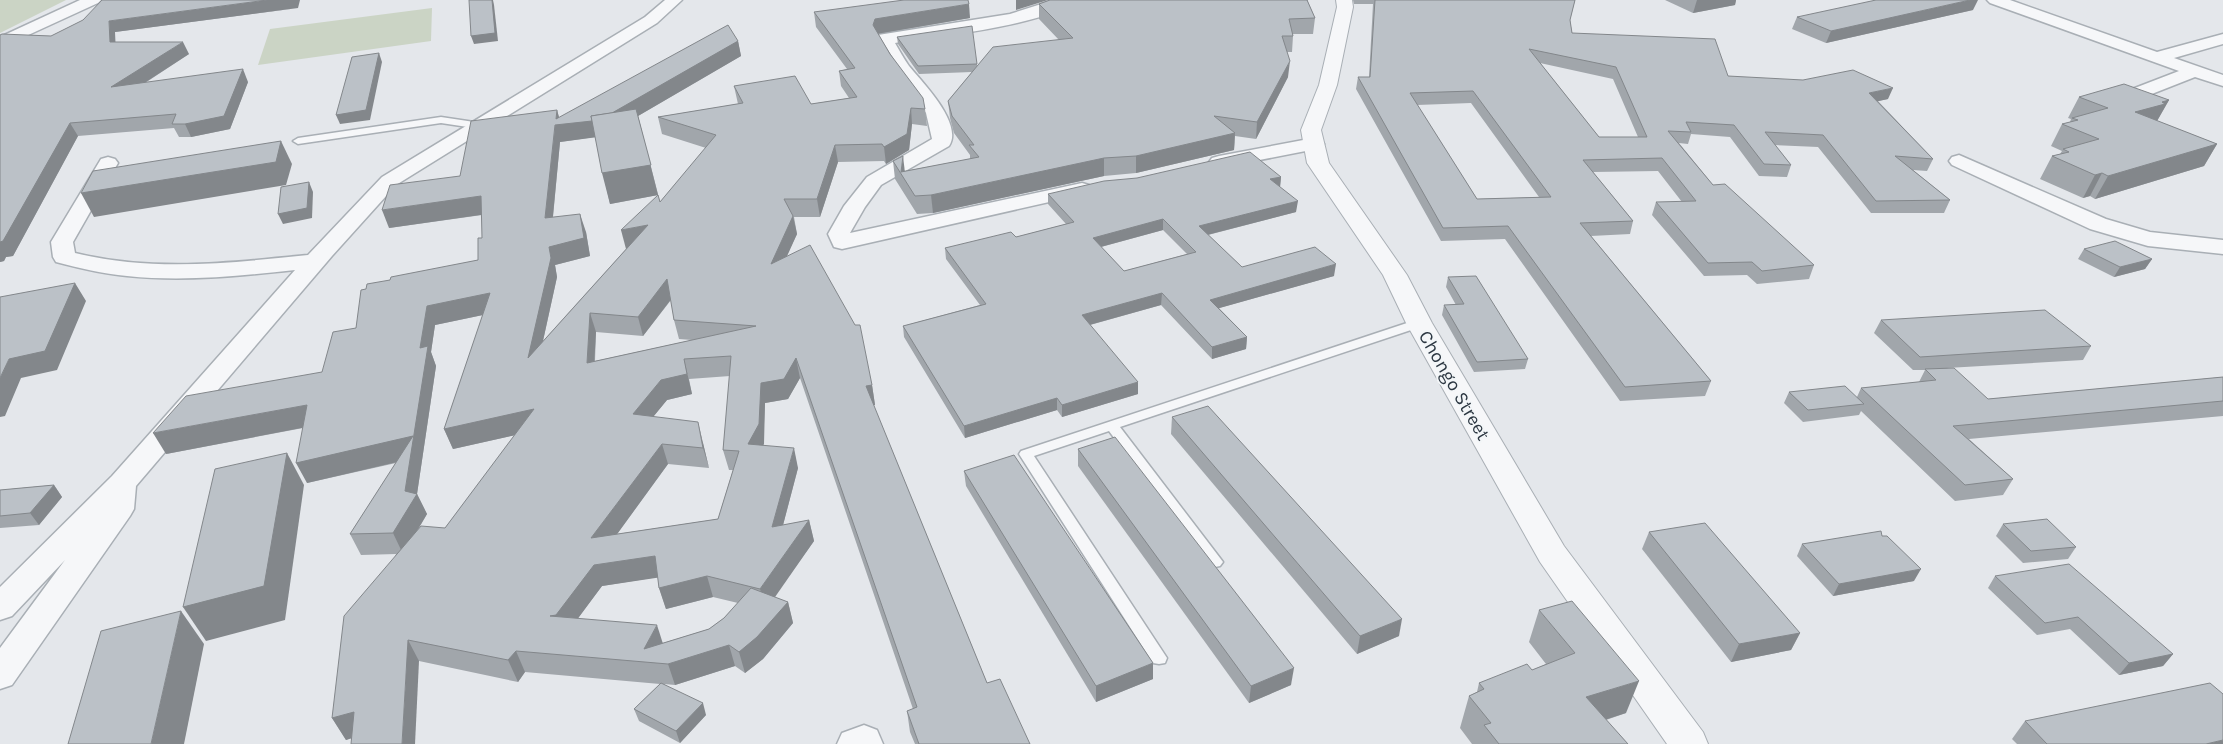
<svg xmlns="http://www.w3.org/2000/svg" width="2223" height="744" viewBox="0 0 2223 744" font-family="Karla,sans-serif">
<rect width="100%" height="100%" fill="#e4e7eb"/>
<!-- green -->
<g fill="#cbd4c5">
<polygon points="0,0 66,0 0,33"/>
<polygon points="432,8 431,41 258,65 270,29"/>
</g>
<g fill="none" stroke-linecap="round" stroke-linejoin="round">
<defs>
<g id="service">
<polygon points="441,117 481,123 486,126 481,129 441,123 298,144 293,141 298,138"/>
<polygon points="1419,319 1425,323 1423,326 1120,427 1220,558 1223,562 1220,566 1215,567 1210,566 1109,431 1034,456 1167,658 1165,663 1159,664 1153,663 1019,454 1021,451"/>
</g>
<g id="minor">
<polygon points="80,0 101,0 98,3 0,48 0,37"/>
<path d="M665 0H682L657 23 396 185 332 256 136 486 134 509 130 516 12 685 0 689V648L65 560 12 616 0 620V587L112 476 295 270C239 276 183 282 127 276 103 274 79 268 56 262L53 257 51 242 101 159 108 157 115 159 118 163 73 242 75 253C152 272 230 263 308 255L382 177 645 17Z"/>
<path d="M1054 0H1073C1056 24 927 38 895 43 899 50 904 59 909 66 922 82 964 124 949 146L881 185 865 207 850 233 1082 183 1089 185 1092 189 1089 193 842 249 834 247 828 234 844 206 867 177 932 139 926 113 893 68 876 39 878 35 1010 14Z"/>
<polygon points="1987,0 2010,0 2157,52 2223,34 2223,44 2174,58 2223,75 2223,86 2195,77 2139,99 2127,99 2124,95 2127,91 2179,71 1990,3"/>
<polygon points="1314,138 1321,140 1324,144 1321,148 1219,168 1212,166 1209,162 1212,158 1219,156"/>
<polygon points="1959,155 2106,219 2150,232 2223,240 2223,254 2148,246 2090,229 1952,165 1949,161 1952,157"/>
<polygon points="864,725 877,730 883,744 837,744 842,733"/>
</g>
<polygon id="tertiary" points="1336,0 1352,0 1353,7 1337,85 1321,130 1329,163 1407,275 1432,323 1564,546 1703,732 1708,744 1667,744 1540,562 1406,323 1383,275 1307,163 1301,130 1319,85 1337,7"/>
</defs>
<!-- service casing -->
<use href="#service" stroke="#a9afb5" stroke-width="3"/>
<!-- minor casing -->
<use href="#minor" stroke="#a9afb5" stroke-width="3"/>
<!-- tertiary casing -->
<use href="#tertiary" stroke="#a9afb5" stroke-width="2"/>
<!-- service -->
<use href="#service" fill="#f6f7f9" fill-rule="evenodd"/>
<!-- minor -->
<use href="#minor" fill="#f6f7f9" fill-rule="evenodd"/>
<!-- tertiary -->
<use href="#tertiary" fill="#f6f7f9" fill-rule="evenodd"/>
</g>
<!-- wall -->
<g fill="#a1a6ab" fill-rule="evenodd">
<polygon points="1050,0 1308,0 1308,2 1315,18 1313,34 1293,34 1293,36 1292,52 1287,52 1288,77 1256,139 1235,136 1234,150 1136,173 1104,176 933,213 917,214 895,179 893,161 905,171 970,159 970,155 954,133 950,118 948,101 972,72 919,74 898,44 897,37 977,64 977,67 1059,40 1039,19 1039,4"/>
<path d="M1353 0H1575L1570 20 1572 33 1728 76 1888 99 1878 101 1933 159 1927 171 1913 170 1950 200 1944 213H1871L1818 147 1775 145 1791 165 1787 177 1759 176 1730 137 1691 134 1688 144 1679 143 1713 185 1814 265 1809 279 1757 284 1747 275 1704 276 1652 215 1656 202H1682L1658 171 1593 172 1633 221 1630 234 1591 236 1711 381 1705 396 1620 401 1505 239 1441 241 1356 89 1358 77H1369L1373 4H1354ZM1540 63 1613 79 1638 137H1599ZM1471 103 1539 197 1477 199 1417 105Z"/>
<polygon points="1665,0 1736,0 1735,5 1693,13"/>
<polygon points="298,8 115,32 115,42 189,54 145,83 248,82 230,129 191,137 179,137 174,128 78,136 13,256 6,257 4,261 0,262 0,35 51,36"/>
<polygon points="1973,10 1826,43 1792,29 1797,17"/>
<path d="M814 12 970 18 878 34 925 109 927 126 912 124 909 150 886 164 884 161 838 162 820 217H794L797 234 786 257 872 385 875 405H873L987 683 1030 744H915L910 732 907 711 913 709 800 378 788 399 765 403 763 445 798 468 783 525 809 520 814 541 774 597 788 602 793 623 763 659 745 673 735 666 675 685 664 684 706 715 680 743 639 721 634 709 660 684 525 672 518 682 419 661 352 738 346 740 332 718 396 554 361 555 350 534 396 463 307 483 303 428 166 454 322 372 356 328 366 289 390 280 478 260 482 238V215L389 228 460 176 557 110 559 118 738 41 741 56 638 116 660 202 706 148 662 134 658 117 738 104 734 86 811 104 849 98 841 86 839 71 847 69 816 27ZM595 137 610 204 658 195 626 249 627 248 543 341 557 277 555 265 590 256 586 232 553 217 560 142ZM671 300 674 320 679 339 692 340 595 361 596 332 643 336ZM483 315 444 429 453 449 515 435 445 528H419L427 514 417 494 436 366 431 352 435 325ZM730 376 723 450 729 470H733L718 519 617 534 668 464 709 468 703 443 653 417 667 400 692 394 689 379ZM658 577 659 588 666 609 713 597 738 603 724 618 709 629 663 643 577 619 602 586Z"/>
<polygon points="2079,97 2169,100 2157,121 2217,144 2204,166 2095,199 2090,196 2083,198 2040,179 2052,156 2060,154 2062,151 2051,146 2062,124 2070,122 2071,119 2068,118"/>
<path d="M1281 177 1280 187 1296 212 1208 235 1242 267 1334 276 1219 308 1247 337 1246 349 1212 359 1161 305 1090 325 1138 394 1062 417 1057 410 965 438 904 337 903 326 980 305 946 259 945 248 1016 237 1066 224 1048 204V194ZM1163 230 1187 254 1124 271 1101 247Z"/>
<polygon points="2084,249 2152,259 2145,269 2114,277 2078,259"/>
<polygon points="1448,277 1528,359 1525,369 1474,372 1442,315 1444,305 1456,305 1446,287"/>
<polygon points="1881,320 2091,346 2083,360 1947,368 1988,399 2223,377 2223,416 1969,439 2013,479 2003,495 1955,501 1861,411 1859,415 1803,422 1784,403 1789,392 1857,397 1861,388 1919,382 1925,370 1913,370 1874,333"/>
<polygon points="1172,417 1399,636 1357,654 1171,434"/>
<polygon points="1078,449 1291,685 1249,703 1078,466"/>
<polygon points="964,471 1153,679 1096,702 966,486"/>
<polygon points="54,485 62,497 39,525 0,528 0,490"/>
<polygon points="2003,524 2076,547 2068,559 2023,563 1996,536"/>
<polygon points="1649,532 1800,633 1791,650 1731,662 1642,549"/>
<polygon points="1882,536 1914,581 1833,596 1797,556 1802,544"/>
<polygon points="1995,576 2173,654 2163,666 2119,675 2070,629 2037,635 1988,588"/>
<polygon points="1539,610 1626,713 1606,720 1628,744 1472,744 1460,728 1469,696 1477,692 1479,683 1532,670 1546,664 1529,642"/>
<polygon points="2025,721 2223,744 2017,744 2012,739"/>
</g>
<!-- shaded-wall -->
<g fill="#83878b">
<polygon points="267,0 300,0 298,8 115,32 116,54 110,42 109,21"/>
<polygon points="492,0 493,0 494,5 498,41 474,44 471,36"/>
<polygon points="1016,0 1048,0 1016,10"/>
<polygon points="1697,0 1736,0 1735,5 1693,13"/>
<polygon points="1970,0 1978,0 1973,10 1826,43 1831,31"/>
<polygon points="969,4 970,18 876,34 873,25 875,19"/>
<polygon points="738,41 741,56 638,116 658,195 610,204 602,173 605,136 560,142 551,236 545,218 557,110 561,124"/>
<polygon points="183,42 189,54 118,100 111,87"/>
<polygon points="379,53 382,62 370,120 340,124 336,115"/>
<polygon points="1290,61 1288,77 1256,139 1257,122"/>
<polygon points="243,69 248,82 230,129 191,137 185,124"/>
<polygon points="1893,88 1888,99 1865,104 1869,93"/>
<polygon points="2169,100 2157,121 2135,112 2162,102"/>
<polygon points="911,108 912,124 909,150 886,164 884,147"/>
<polygon points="70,123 78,136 13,256 6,257 4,261 0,262 0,242"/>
<polygon points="1235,133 1234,150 1136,173 1136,156"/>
<polygon points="281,141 292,164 286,185 94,217 81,193"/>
<polygon points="2217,144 2204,166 2095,199 2108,176"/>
<polygon points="835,145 838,162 820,217 817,199"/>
<polygon points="903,156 905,173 901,172"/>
<polygon points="1104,158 1104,176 933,213 931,195"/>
<polygon points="2102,173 2090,196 2083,198 2095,175"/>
<polygon points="1281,177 1280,187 1270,179"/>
<polygon points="309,182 313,192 312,218 283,224 278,214"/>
<polygon points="481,196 487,214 389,228 382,210"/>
<polygon points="1298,201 1296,212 1199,237 1199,226"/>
<polygon points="580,214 586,232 590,256 555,265 557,277 535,377 528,358 549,247"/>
<polygon points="793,216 797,234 775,283 771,264"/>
<polygon points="1163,219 1163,230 1093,249 1093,238"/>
<polygon points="648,225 653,243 626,249 621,230"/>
<polygon points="2152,259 2145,269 2114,277 2120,267"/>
<polygon points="1336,264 1334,276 1209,311 1210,300"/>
<polygon points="667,279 672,298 643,336 638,317"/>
<polygon points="75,283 86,301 57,370 21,378 5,416 0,417 0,378 9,359"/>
<polygon points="490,293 497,312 435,325 431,352 436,366 417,494 427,514 403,554 393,533 405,491 410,459 307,483 296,463 420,348 427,306"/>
<polygon points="1162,293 1161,305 1082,327 1082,315"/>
<polygon points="590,313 596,332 593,383 587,363"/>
<polygon points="1247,337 1246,349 1212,359 1212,347"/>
<polygon points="796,358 800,378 788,399 765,403 764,444 753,464 748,444 761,383"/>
<polygon points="684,359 692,394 667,400 639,434 633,414 661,380"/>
<polygon points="1138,382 1138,394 1062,417 1062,405"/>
<polygon points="872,385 875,405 869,406 866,386"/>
<polygon points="1057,398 1057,410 965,438 964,426"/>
<polygon points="307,405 317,425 166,454 153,433"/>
<polygon points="534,409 542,429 453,449 444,429"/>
<polygon points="698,422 703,443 709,468 703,448"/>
<polygon points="662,444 668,464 599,559 591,538"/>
<polygon points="794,448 798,468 777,548 772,527"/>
<polygon points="287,453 304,485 285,620 206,641 183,607"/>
<polygon points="54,485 62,497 39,525 30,513"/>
<polygon points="809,520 814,541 766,610 760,589"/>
<polygon points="655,556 662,577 602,586 565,636 550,616 594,565"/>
<polygon points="1921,569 1914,581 1833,596 1839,584"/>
<polygon points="707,576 713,597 666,609 659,588"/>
<polygon points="788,602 793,623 763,659 745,673 739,652"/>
<polygon points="181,611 204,644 184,744 151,744"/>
<polygon points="1402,619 1399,636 1357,654 1360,636"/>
<polygon points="657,625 664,647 644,649"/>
<polygon points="1800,633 1791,650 1731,662 1739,644"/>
<polygon points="408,640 419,661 415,744 402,744"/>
<polygon points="729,645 735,666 675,685 668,664"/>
<polygon points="516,651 525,672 518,682 508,660"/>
<polygon points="2173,654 2163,666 2119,675 2129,663"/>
<polygon points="1153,663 1153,679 1096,702 1096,686"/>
<polygon points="1294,668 1291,685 1249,703 1251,686"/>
<polygon points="1639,681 1626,713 1573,730 1586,697"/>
<polygon points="703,703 706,715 680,743 676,731"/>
<polygon points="354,712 367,733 346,740 332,718"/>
<polygon points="2223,740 2223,744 2206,744"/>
</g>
<!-- building -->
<g fill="#bbc1c7" stroke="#83878b" fill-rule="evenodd">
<polygon points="102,0 267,0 109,21 110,42 183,42 111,87 243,69 224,116 185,124 172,124 176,114 70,123 3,241 0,242 0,35 2,34 51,36 83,20"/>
<polygon points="469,0 492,0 495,33 471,36"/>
<path d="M904 0H968L969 4 875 19 873 25 890 54 923 98 925 109 911 108 907 134 884 147 882 144 835 145 817 199H784L793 216 771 264 810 245 855 325H860L872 385 866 386 987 683 1000 679 1030 744H919L907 711 917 707 796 358 784 379 761 383 759 424 748 444 794 448 772 527 809 520 760 589 707 576 659 588 655 556 594 565 556 615 550 616 657 625 644 649 709 629 724 618 751 588 788 602 757 637 739 652 729 645 668 664 516 651 508 660 408 640 402 744H351L354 712 332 718 344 616 421 526 445 528 534 409 444 429 490 293 427 306 420 348 428 346 405 491 417 494 393 533 350 534 413 436 296 463 307 405 153 433 186 396 322 372 333 332 356 328 361 290 366 289 367 284 390 280 391 277 478 260V238H482L481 196 382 210 390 185 460 176 471 121 557 110 556 119 728 25 738 41 612 113 591 116 592 121 555 125 545 218 580 214 584 238 549 247 551 258 528 358 648 225 621 230 658 195 660 202 716 135 658 117 743 103 734 86 795 76 811 104 857 97 839 71 855 68 814 12ZM667 279 674 320 756 326 587 363 590 313 638 317ZM731 356 723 450 739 451 718 519 591 538 662 444 703 448 698 422 633 414 661 380 687 374 684 359Z"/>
<polygon points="1050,0 1307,0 1315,18 1289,19 1293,36 1282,36 1290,61 1257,122 1214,116 1235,133 1136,156 1104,158 931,195 915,196 893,161 903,156 901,172 979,157 969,145 974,145 952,116 948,101 993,47 1073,38 1039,4"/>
<path d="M1375 0H1575L1570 20 1572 33 1715 39 1728 76 1803 80 1853 70 1893 88 1869 93 1933 159 1895 156 1950 200 1876 201 1823 135 1765 132 1791 165 1764 164 1734 125 1686 122 1691 132 1668 131 1713 185 1725 184 1814 265 1762 271 1752 262 1708 263 1656 202 1696 201 1662 158 1583 160 1633 221 1580 223 1711 381 1625 387 1508 226 1443 228 1358 77H1370ZM1529 49 1616 67 1647 137H1599ZM1473 91 1551 197 1477 199 1410 93Z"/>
<polygon points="1876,0 1970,0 1831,31 1797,17"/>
<polygon points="972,26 977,64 918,66 897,37"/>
<polygon points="379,53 366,110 336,115 352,57"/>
<polygon points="2124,84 2169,100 2162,102 2165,104 2135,112 2217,144 2108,176 2102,173 2095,175 2052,156 2069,152 2063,149 2099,139 2062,124 2078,120 2072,118 2108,108 2079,97"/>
<polygon points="636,109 651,165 602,173 591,116"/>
<polygon points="281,141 276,162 81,193 93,171"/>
<path d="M1250 152 1281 177 1270 179 1298 201 1199 226 1242 267 1315 247 1336 264 1210 300 1247 337 1212 347 1162 293 1082 315 1138 382 1062 405 1057 398 964 426 903 326 986 304 945 248 1011 232 1016 237 1074 222 1048 194 1104 181 1137 178ZM1163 219 1196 252 1124 271 1093 238Z"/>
<polygon points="309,182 307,208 278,214 281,187"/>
<polygon points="2115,241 2152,259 2120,267 2084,249"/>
<polygon points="1476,276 1528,359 1477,362 1444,305 1464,304 1448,277"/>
<polygon points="75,283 45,351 9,359 0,378 0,297"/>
<polygon points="2045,310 2091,346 1920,357 1881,320"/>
<polygon points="1954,368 1988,399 2223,377 2223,401 1953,426 2013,479 1965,485 1861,388 1936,380 1925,369"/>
<polygon points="1845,386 1864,404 1808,410 1789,392"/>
<polygon points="1208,406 1402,619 1360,636 1172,417"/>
<polygon points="1115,437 1294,668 1251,686 1078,449"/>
<polygon points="287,453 264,586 183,607 215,469"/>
<polygon points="1014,455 1153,663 1096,686 964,471"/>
<polygon points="54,485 30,513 0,516 0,490"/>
<polygon points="2047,519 2076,547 2031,551 2003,524"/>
<polygon points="1705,523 1800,633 1739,644 1649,532"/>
<polygon points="1881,531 1882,536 1887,536 1921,569 1839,584 1802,544"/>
<polygon points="2069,564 2173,654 2129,663 2078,617 2045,623 1995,576"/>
<polygon points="1572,601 1639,681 1586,697 1628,744 1499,744 1484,725 1491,723 1469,696 1484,689 1479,683 1527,664 1532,670 1575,653 1539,610"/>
<polygon points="181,611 151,744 68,744 101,631"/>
<polygon points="661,683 703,703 676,731 634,709"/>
<polygon points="2210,683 2223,694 2223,740 2206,744 2047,744 2025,721"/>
</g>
<g text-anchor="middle" stroke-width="4" stroke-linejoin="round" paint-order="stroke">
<!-- street labels -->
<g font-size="19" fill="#2c3742" stroke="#f3f6f8">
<text transform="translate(1455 385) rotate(60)" y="7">Chongo Street</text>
</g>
</g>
</svg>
